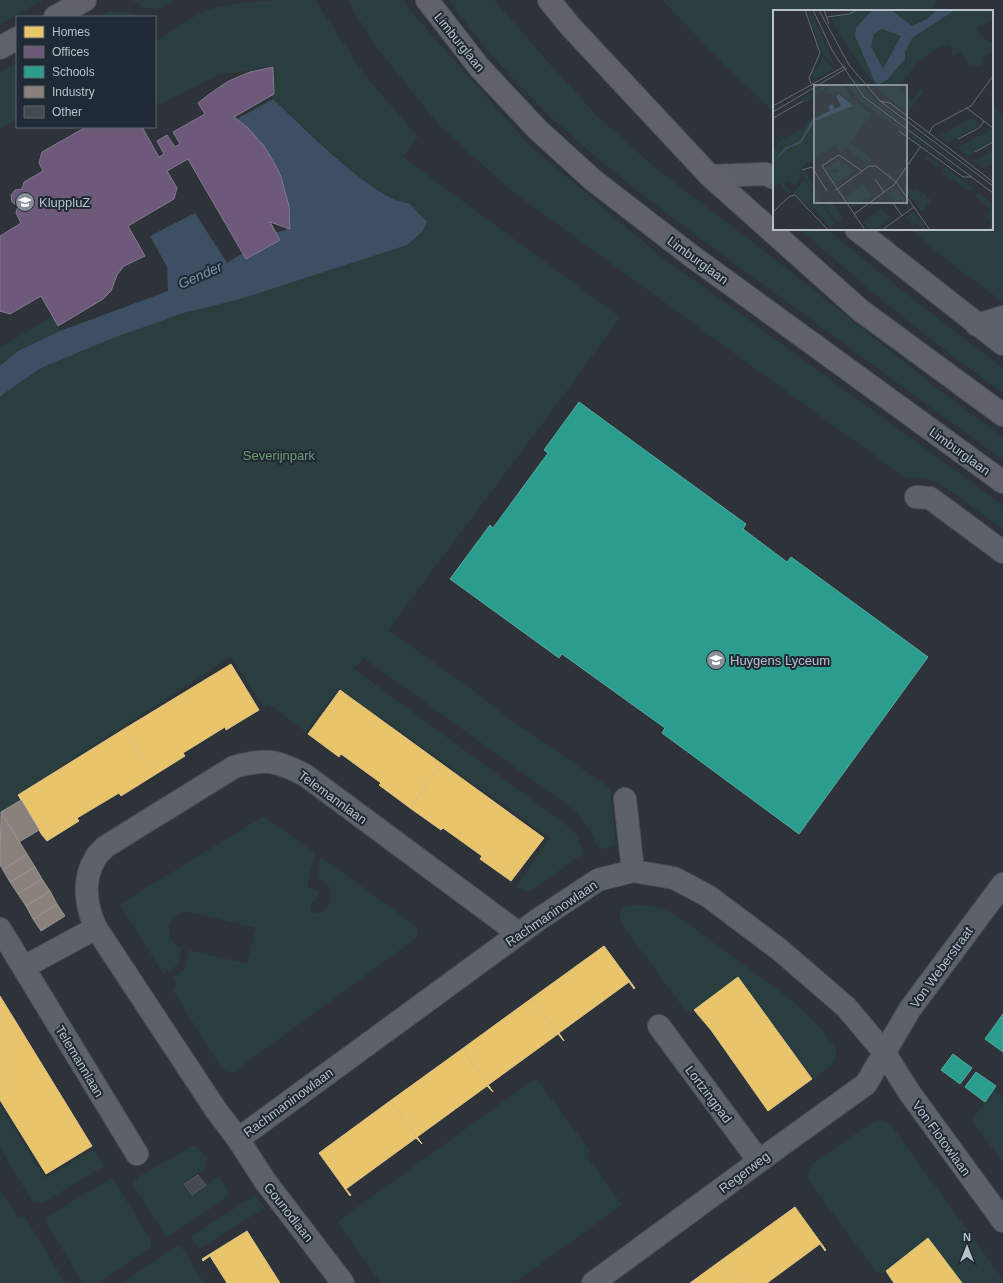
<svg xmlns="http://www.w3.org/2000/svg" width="1003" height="1283" viewBox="0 0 1003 1283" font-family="Arial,sans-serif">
<rect width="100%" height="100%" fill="#2d3339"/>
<!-- green -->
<g fill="#2a3e3f">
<polygon points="0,0 43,0 0,24"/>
<polygon points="132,0 173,0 157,10 143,7"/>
<path d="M277 0H315L364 74 418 137 403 157 620 317 566 392 388 630 471 689 514 722 610 788 616 845 599 850 592 834 578 813 364 658 354 669 572 829 577 836 584 855 578 857 531 891H524L516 886 550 838 339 688 306 732 269 704 264 707 231 657 17 795 19 800 0 812V347L52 317 63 336 246 260 365 182 346 166 273 99 275 65 239 72 218 75 159 105 155 99V42C175 29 197 11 221 6 239 2 258 2 277 0Z"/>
<polygon points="347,0 403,0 409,9 530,146 658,254 1003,505 1003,529 942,485 926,478 904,477 509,189 440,126 377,48"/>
<path d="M449 0H494L549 63 599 118 658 170 776 260 937 388 1003 437V460C921 400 839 340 757 280 645 198 529 116 449 0Z"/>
<polygon points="662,0 938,0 930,11 774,11 774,112 726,66"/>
<polygon points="111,10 114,13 126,11 142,17 99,17"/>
<polygon points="17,63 17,119 0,129 0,72"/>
<polygon points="992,106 1003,115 1003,302 953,265 910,229 992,229"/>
<path d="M801 229H827C884 277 943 323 1003 368V393C932 342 865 288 801 229Z"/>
<path d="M262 817 268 819 315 853 307 887 316 890 318 893 316 901 311 903 310 913C333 917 341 885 317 878L321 857 416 926 418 934 415 939 234 1072 230 1073 222 1069 172 989 177 986 172 978 184 970 189 950 247 964 256 928 189 912C166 912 161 939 182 948L178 965 163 974 120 904Z"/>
<polygon points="639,905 660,908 676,915 793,1001 821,1028 836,1049 836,1058 833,1064 813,1079 738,977 692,1011 689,1012 685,1010 620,922 620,914 623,908 629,906"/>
<polygon points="536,1078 590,1151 586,1155 622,1205 514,1283 381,1283 337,1222"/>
<polygon points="994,1090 1003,1097 1003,1163 972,1120"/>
<path d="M0 1105 45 1178 93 1149 104 1166 46 1201C41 1203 37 1204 32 1201L0 1148Z"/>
<polygon points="878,1120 885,1121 890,1124 1003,1279 1003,1283 962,1283 929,1238 882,1273 879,1273 876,1272 809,1181 808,1172 813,1163 874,1121"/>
<path d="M193 1146C200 1146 204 1155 208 1160L204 1163 206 1167 183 1184 192 1195 219 1176 228 1189V1197L169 1236 165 1235 134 1186V1183L138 1177Z"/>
<polygon points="112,1178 151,1240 151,1247 98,1283 83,1283 45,1221 46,1217"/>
<polygon points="0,1190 18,1218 24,1215 65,1283 0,1283"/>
<polygon points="255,1195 265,1208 199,1249 190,1237"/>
<polygon points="178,1246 182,1248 204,1283 121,1283"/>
</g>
<!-- water -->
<path fill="#3c4f63" d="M273 99C298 122 379 205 409 203L427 222 422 232 407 245 237 300 183 313 108 340 41 368 6 392 0 397V366L18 351 60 331 168 291 167 267 150 236 195 213 227 263 252 247 248 239 286 230 284 199 235 120Z"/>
<!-- homes -->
<g fill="#e9c46a" stroke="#dac387">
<polygon points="231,664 259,710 226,730 225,727 183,753 185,756 153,776 124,729"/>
<polygon points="340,690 442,764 410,808 379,785 381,783 341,754 339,757 308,734"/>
<polygon points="124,729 153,776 121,796 119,793 77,818 79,821 47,841 42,835 18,795"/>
<polygon points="442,764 544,838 511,881 480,859 482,856 443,828 441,830 410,808"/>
<polygon points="604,946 635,988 634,989 629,982 559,1033 564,1041 532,998"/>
<polygon points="738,977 812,1079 768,1111 711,1030 694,1010"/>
<polygon points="0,996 92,1146 46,1174 0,1100"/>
<polygon points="532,998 564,1041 558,1034 488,1085 493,1092 462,1049"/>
<polygon points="462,1049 493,1092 487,1086 417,1137 422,1144 390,1101"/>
<polygon points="390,1101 422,1144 416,1138 346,1189 351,1195 350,1196 319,1153"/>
<polygon points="795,1207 826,1250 825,1251 820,1244 767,1283 740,1283 723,1259"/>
<polygon points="247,1231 280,1283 227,1283 210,1256 203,1261 202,1259"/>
<polygon points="928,1238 962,1283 894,1283 886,1271"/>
<polygon points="723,1259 740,1283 690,1283"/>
</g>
<!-- offices -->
<polygon fill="#6d597a" stroke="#847892" points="273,67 274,94 234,117 248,128 264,146 276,166 281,177 289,206 290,229 270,222 280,240 246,259 188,159 167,171 177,188 174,199 128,226 145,256 124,266 117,275 111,291 103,299 58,326 41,296 10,314 0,311 0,236 21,223 16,213 18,206 12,202 11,195 15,190 22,189 24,182 43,171 39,163 42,152 86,127 142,127 159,157 164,154 157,141 167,135 175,147 180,144 173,132 205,114 198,103 208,95 227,82 238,77 250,72"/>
<!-- schools -->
<g fill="#2a9d8f" stroke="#55a8a1">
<polygon points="579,402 746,524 743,529 787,562 791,557 928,657 799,834 662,733 665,728 562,654 559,658 450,579 490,525 493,528 548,453 544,450"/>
<polygon points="1003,1014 1003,1052 985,1039"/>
<polygon points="953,1054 972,1068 960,1084 941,1070"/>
<polygon points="976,1072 996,1086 985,1102 965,1087"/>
</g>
<!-- industry -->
<g fill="#8a817c" stroke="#989493">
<polygon points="21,800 39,830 19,842 1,812"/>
<polygon points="1,812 27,854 3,870 0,865"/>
<polygon points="27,854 35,867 10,882 3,870"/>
<polygon points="35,867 42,879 18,894 10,882"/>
<polygon points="42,879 50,891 26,906 18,894"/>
<polygon points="50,891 57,904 33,919 26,906"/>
<polygon points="57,904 65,916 41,931 33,919"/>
</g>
<!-- building -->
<polygon fill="#454a50" stroke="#555a61" points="198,1175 206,1185 192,1195 184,1184"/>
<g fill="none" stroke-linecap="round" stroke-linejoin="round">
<defs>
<g id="minor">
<polyline points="710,176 766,174 774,178"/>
<polyline points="856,229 1003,344"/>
<polyline points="977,325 1003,317"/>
<polyline points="916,497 930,498 1003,552"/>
<polyline points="625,799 633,871"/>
<polyline points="0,929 137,1154"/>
<polyline points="24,967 96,928"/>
<polyline points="659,1026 759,1161"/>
<polyline points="238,1139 539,919 598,880 633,871 674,878 708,896 780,950 846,1007 884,1052 909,1092 1003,1221"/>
<path d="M343 1283 265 1181 238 1139 216 1110 96 928C86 907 82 880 95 859 97 854 102 851 105 847L234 767C266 758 276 760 305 775L518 933"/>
<polyline points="593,1283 777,1148 866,1084 910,1009 1003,884"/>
</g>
<g id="major">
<polyline points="427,0 479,67 537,129 593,180 689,254 1003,482"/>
<polyline points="549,0 570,26 710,176 860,310 1003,415"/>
<polyline points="55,17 85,0"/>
<polyline points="0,48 17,38"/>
</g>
</defs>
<!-- minor casing -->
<use href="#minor" stroke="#4b4f54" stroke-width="24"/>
<!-- major casing -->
<use href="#major" stroke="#4b5056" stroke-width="24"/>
<!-- minor -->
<use href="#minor" stroke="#5d6268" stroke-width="22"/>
<!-- major -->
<use href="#major" stroke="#5f6369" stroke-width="22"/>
</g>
<!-- icons -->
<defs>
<symbol id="school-disc" viewBox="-11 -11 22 22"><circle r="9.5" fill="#878f97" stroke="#202a34"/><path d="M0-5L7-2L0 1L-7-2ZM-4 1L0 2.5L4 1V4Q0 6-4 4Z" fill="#fff"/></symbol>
</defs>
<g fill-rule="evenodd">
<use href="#school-disc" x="14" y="191" width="22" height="22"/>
<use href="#school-disc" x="705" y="649" width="22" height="22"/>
</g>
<g text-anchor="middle" stroke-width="4" stroke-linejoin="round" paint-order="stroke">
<!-- street labels -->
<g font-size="13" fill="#b8c0ca" stroke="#202a34">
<text transform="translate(460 42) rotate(51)" y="5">Limburglaan</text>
<text transform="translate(698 260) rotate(36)" y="5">Limburglaan</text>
<text transform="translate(960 451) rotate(36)" y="5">Limburglaan</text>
<text transform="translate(333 797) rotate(36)" y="5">Telemannlaan</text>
<text transform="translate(551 913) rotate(-34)" y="5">Rachmaninowlaan</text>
<text transform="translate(941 967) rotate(-54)" y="5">Von Weberstraat</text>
<text transform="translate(80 1061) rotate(59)" y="5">Telemannlaan</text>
<text transform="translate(709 1094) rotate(53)" y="5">Lortzingpad</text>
<text transform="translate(288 1102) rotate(-36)" y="5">Rachmaninowlaan</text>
<text transform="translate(942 1138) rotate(54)" y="5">Von Flotowlaan</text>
<text transform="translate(744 1172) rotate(-37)" y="5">Regerweg</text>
<text transform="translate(289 1212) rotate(52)" y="5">Gounodlaan</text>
</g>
<!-- poi labels -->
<g font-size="13" fill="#b8c0ca" stroke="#202a34" text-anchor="start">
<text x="39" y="207">KluppluZ</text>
<text x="730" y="665">Huygens Lyceum</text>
</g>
<!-- park labels -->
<g font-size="13" fill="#709976" stroke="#202a34">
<text x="279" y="460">Severijnpark</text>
</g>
<!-- water labels -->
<g font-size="14" font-style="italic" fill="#7a93ab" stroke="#202a34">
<text transform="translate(200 275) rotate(-24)" y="5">Gender</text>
</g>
</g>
<!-- overview -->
<g transform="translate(773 10)">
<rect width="220" height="220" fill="#2d3339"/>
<path d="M34 0H37L61 55 49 43ZM87 0H220V9L204 17 208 26 220 34V38L215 36 220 40V46L217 42 209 48 212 52 208 55 197 57 188 41 180 46 177 34 165 38 144 52 125 79 140 90 147 81H150L135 103 108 81 89 59 58 9ZM50 47 60 59 41 70 39 64ZM81 67 102 90 220 180 95 88 79 69ZM76 71 90 88 193 165 88 92 73 73ZM70 74 79 89 98 104 77 133 97 147 98 153 75 136 94 151 95 153 90 157 92 152 73 138 69 142 62 135 30 156 26 162 24 160 29 167 23 176 14 170 12 173 9 171 18 183H15L6 173 0 179V139L5 136 0 122 5 131H8L0 114 9 130 32 116 31 113 46 104 64 99 75 91 67 81 56 84 53 80 60 76ZM52 76H55L32 93 29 88ZM199 108 207 114 206 116 175 133 166 126ZM217 120 220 122V131L194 146 183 138ZM220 140V153L210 158 200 151ZM154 145 200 178 197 182 169 162 171 158 165 155 163 157 152 149ZM66 150 70 153V159L71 154 80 161 62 174 57 165 59 162 64 163 65 160 58 159 56 164 52 158ZM32 161 45 183 51 182 44 185 27 162ZM31 169 48 194 40 200 20 183ZM91 174 99 186 80 198 72 187ZM133 175 140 181 142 178 148 182 147 186 150 183 158 190 149 202 131 178ZM123 178 136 195 134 198 127 189 122 192 116 184ZM205 182 220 194V220H214L218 214 214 207 218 200 203 186ZM58 190 69 208 64 213 50 195ZM49 195 62 214 57 218 41 200ZM108 198 118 209 102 220H96L90 212ZM140 202H141L154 220H150L144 213 139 216 133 207Z" fill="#2a3e3f"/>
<path d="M99 0H118L139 16 154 9 164 0H182L139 28 132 42V49L114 70 106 74 102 72 82 26 83 18ZM109 19 128 26 110 59 98 36 101 24ZM66 84 80 96 42 111 28 133 14 139 0 152 12 138 27 131 39 110 57 101 55 96 59 94 62 99 68 96 63 86Z" fill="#3c4f63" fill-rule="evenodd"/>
<path fill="none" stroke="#656b73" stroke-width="1" d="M32 0 47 43 36 68 39 76M40 0 60 42 91 87 220 183M46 0 76 55 107 91 220 176M51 0 56 14M54 7 76 4 84 0M107 91 117 93 220 172M0 96 72 56M194 98 220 118M0 102 74 58M0 108 30 91M126 121 190 167H199M156 123 160 116 198 96 220 66M185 129 206 118 211 111M202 142 220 132M29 160 39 157 54 181M89 161 66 145 49 156 92 220M102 169 111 182M63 180 96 156H103L123 172 157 220M120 193 129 206M0 202 17 186 22 185 55 220M81 204 121 175 148 136M109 220 141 197"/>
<path fill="#878f97" fill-opacity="0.15" stroke="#878f97" stroke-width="2" d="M41 75H134V193H41Z"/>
<rect width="220" height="220" fill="none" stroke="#b8c0ca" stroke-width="2"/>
</g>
<!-- legend -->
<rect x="16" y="16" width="140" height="112" fill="#202a34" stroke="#5d6670"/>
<rect x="24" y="26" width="20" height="12" fill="#e9c46a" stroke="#5d6670"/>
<text x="52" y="36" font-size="12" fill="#b8c0ca">Homes</text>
<rect x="24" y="46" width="20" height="12" fill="#6d597a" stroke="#5d6670"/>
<text x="52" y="56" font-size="12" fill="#b8c0ca">Offices</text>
<rect x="24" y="66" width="20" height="12" fill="#2a9d8f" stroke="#5d6670"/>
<text x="52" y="76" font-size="12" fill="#b8c0ca">Schools</text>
<rect x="24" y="86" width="20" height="12" fill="#8a817c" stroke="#5d6670"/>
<text x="52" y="96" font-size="12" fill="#b8c0ca">Industry</text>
<rect x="24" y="106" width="20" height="12" fill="#454a50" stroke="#5d6670"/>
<text x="52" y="116" font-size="12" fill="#b8c0ca">Other</text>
<!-- north arrow -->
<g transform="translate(967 1247)" stroke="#202a34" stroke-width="3" paint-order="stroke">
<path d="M0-3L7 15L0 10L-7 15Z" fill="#b8c0ca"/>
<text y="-6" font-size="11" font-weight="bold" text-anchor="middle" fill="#b8c0ca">N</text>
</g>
</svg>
